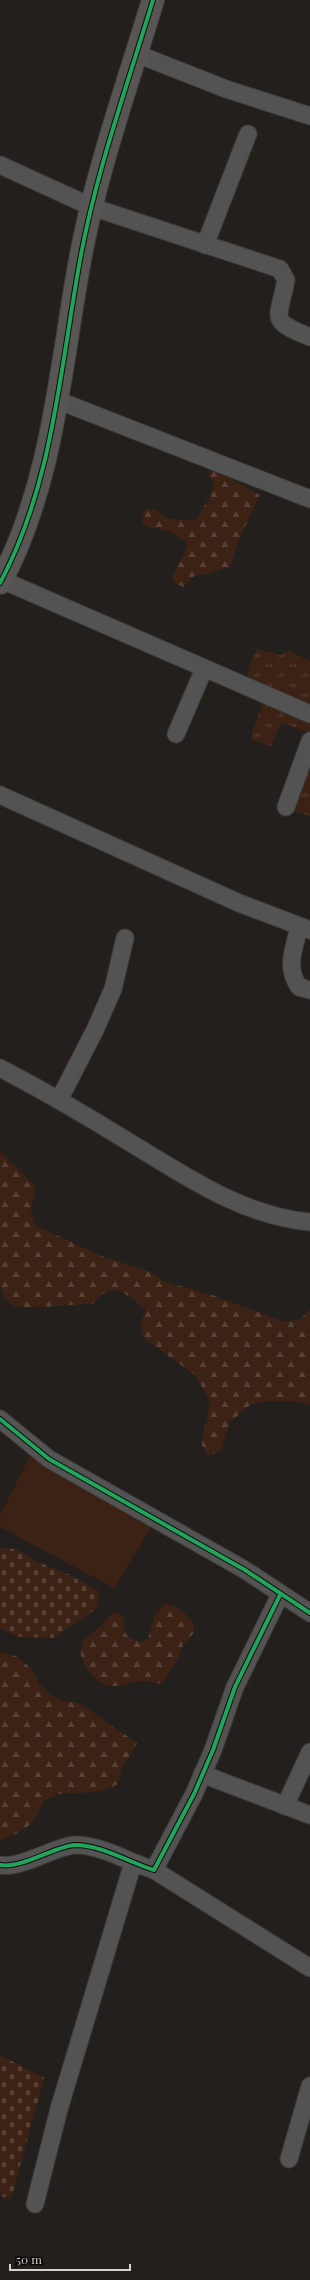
<svg xmlns="http://www.w3.org/2000/svg" width="310" height="2280" viewBox="0 0 310 2280" font-family="'Playfair Display',serif">
<defs>
<pattern id="grass-tufts" width="24" height="20" patternUnits="userSpaceOnUse"><rect width="24" height="20" fill="#3b2215"/><path d="M3 7l-1-3M5 7V3M7 7l1-3M15 17l-1-3M17 17v-4M19 17l1-3" fill="none" stroke="#574136"/></pattern>
<pattern id="forest-firs" width="22" height="20" patternUnits="userSpaceOnUse"><rect width="22" height="20" fill="#3b2215"/><path d="M5 1l3.5 6h-7zM16 11l3.5 6h-7z" fill="#574136"/></pattern>
<pattern id="cemetery-stones" width="16" height="16" patternUnits="userSpaceOnUse"><rect width="16" height="16" fill="#3b2215"/><path d="M2 7V4a2 2 0 0 1 4 0v3zM10 15v-3a2 2 0 0 1 4 0v3z" fill="#574136"/></pattern>
</defs>
<rect width="100%" height="100%" fill="#221f1d"/>
<!-- grass -->
<polygon fill="url(#grass-tufts)" points="257,649 281,655 289,651 310,661 310,816 281,807 306,731 281,723 271,746 252,740 252,732 269,687 248,676 249,666"/>
<!-- forest -->
<g fill="url(#forest-firs)">
<path d="M216 470 260 495 239 539 230 567C217 569 206 576 194 576L184 587 176 584 172 578 188 544 170 531 147 527 142 522V515L146 509H154L166 518 195 521 210 497 214 483 207 474 208 471Z"/>
<path d="M0 1151 36 1187 31 1211 35 1225 104 1257 151 1272 163 1281 215 1296 285 1322 300 1319 310 1310V1405L295 1401H265L250 1405 230 1422 221 1450 208 1456 201 1443 208 1415 209 1400 195 1375 144 1338 140 1324 146 1310C136 1301 119 1285 104 1293 100 1295 96 1301 92 1304 79 1304 22 1310 14 1306 6 1302 3 1295 0 1286Z"/>
<path d="M165 1603 178 1608 191 1619 194 1626 193 1634 183 1645 178 1659 162 1683C154 1685 148 1680 139 1681 129 1682 122 1687 112 1686 98 1685 83 1668 81 1655 80 1650 82 1645 83 1640L102 1625 111 1614 118 1612 123 1616 125 1632 129 1638 142 1642 148 1638 154 1616Z"/>
<polygon points="0,1652 16,1656 32,1669 38,1682 48,1693 61,1700 81,1704 137,1743 121,1770 118,1784 104,1791 59,1794 45,1800 30,1825 18,1833 0,1840"/>
</g>
<!-- cemetery -->
<g fill="url(#cemetery-stones)">
<polygon points="0,1548 16,1549 38,1562 70,1575 100,1592 97,1608 53,1638 20,1637 0,1629"/>
<polygon points="0,2055 44,2078 11,2199 0,2196"/>
</g>
<!-- park -->
<polygon fill="#3b2215" points="31,1454 154,1523 114,1588 0,1527 0,1515"/>
<g fill="none" stroke-linecap="round" stroke-linejoin="round">
<defs>
<g id="street">
<polyline points="137,54 226,89 310,116"/>
<path d="M0 165 92 207 280 269 286 280C279 319 267 320 310 337"/>
<polyline points="205,245 248,134"/>
<polyline points="57,400 310,499"/>
<polyline points="2,580 310,714"/>
<polyline points="176,734 204,669"/>
<polyline points="0,795 239,903 310,930"/>
<polyline points="286,807 310,741"/>
<path d="M299 927C294 950 285 966 299 987L310 990"/>
<path d="M0 1068C44 1091 87 1116 129 1142 186 1176 242 1216 310 1222"/>
<polyline points="59,1100 95,1030 113,989 125,938"/>
<polyline points="0,1419 49,1459 245,1570 310,1613"/>
<polyline points="202,1774 310,1815"/>
<polyline points="285,1806 310,1752"/>
<path d="M0 1865C22 1869 55 1846 75 1845 102 1845 128 1862 154 1870L194 1794 213 1750 235 1687 280 1595"/>
<polyline points="154,1870 310,1968"/>
<polyline points="289,2159 310,2086"/>
<polyline points="35,2204 59,2109 133,1863"/>
</g>
<path id="secondary" d="M0 583C53 484 60 369 80 260 96 172 127 86 153 0"/>
</defs>
<!-- street casing -->
<use href="#street" stroke="#3e3c3a" stroke-width="19"/>
<!-- secondary casing -->
<use href="#secondary" stroke="#3e3c3a" stroke-width="24"/>
<!-- street -->
<use href="#street" stroke="#545353" stroke-width="17"/>
<!-- secondary -->
<use href="#secondary" stroke="#585655" stroke-width="22"/>
<defs>
<g id="cycleway">
<path d="M0 583C53 484 60 369 80 260 96 172 127 86 153 0"/>
<polyline points="0,1419 49,1459 245,1570 310,1613"/>
<path d="M0 1865C22 1869 55 1846 75 1845 102 1845 128 1862 154 1870L194 1794 213 1750 235 1687 280 1595"/>
</g>
</defs>
<!-- cycleway casing -->
<use href="#cycleway" stroke="#0b0908" stroke-width="6"/>
<!-- cycleway -->
<use href="#cycleway" stroke="#20a55d" stroke-width="4"/>
</g>
<!-- scale -->
<path d="M10 2264v6h120v-6" fill="none" stroke="#d6d2d0" stroke-width="2"/>
<text x="16" y="2264" font-size="12" fill="#d6d2d0" stroke="#0b0908" stroke-width="3" paint-order="stroke">50 m</text>
</svg>
